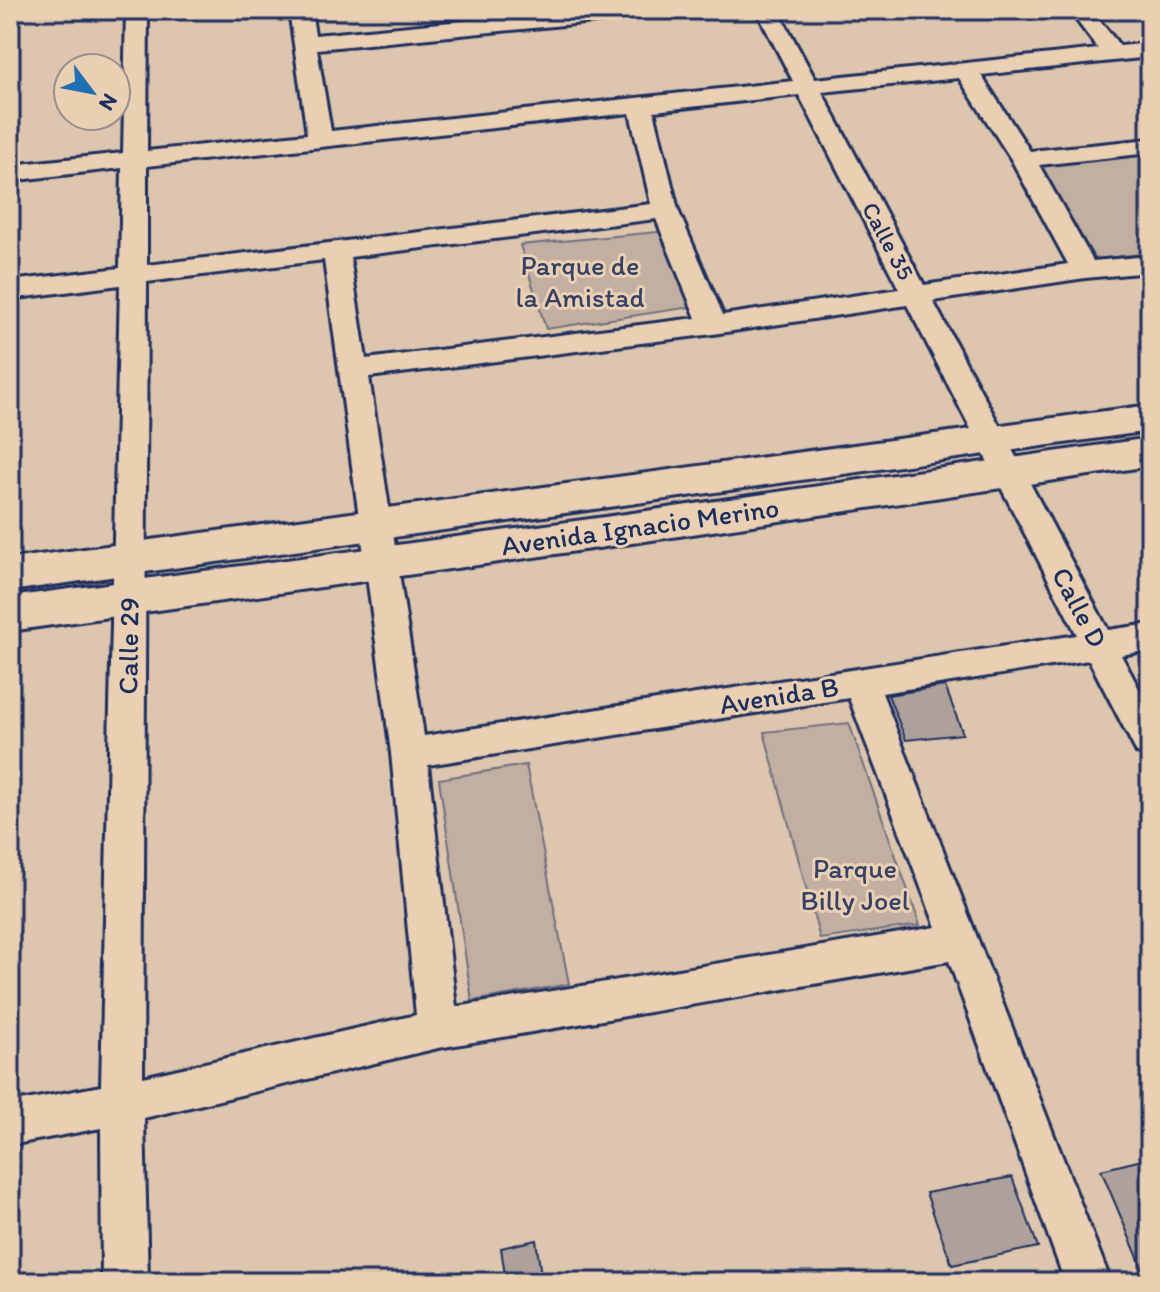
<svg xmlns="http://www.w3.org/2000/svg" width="1160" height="1292" viewBox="0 0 1160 1292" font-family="Itim,sans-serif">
<rect width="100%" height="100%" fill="#dec5ad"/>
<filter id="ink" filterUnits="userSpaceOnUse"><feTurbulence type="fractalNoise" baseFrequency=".0125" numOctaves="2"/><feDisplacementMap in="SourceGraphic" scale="16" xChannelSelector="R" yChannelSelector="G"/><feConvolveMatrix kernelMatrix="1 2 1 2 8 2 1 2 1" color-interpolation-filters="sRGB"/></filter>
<g filter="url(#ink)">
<!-- green -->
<g fill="#c2afa2" stroke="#6e6f80" stroke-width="2">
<polygon points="1150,151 1150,253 1095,259 1037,161"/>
<polygon points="668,231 691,307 546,329 520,245"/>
<polygon points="849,723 920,925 820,939 764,732"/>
<polygon points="526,765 569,984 472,1001 439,779"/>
</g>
<!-- building -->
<g fill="#aea09a" stroke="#1b2f5e" stroke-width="2">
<polygon points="945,686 963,734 906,740 888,695"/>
<polygon points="1150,1158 1150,1278 1147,1279 1101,1170"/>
<polygon points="1012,1177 1038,1247 952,1265 926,1193"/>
<polygon points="536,1240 542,1282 506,1282 501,1248"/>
</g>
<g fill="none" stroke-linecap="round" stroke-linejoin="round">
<defs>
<path id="street" d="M126 10H148L147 151 307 134 289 10H311L315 35 577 10H657L646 17 317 49 331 131 793 81 756 10H778L815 79 1098 49 1069 10H1091L1120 46 1150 43V57L981 75 1030 151 1150 139V153L1039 165 1093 261 1150 256V272L1085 278 933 301 1108 630 1150 624V650L1121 655 1150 709V758L1137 753 1089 660 882 693 1111 1282H1065L949 961 438 1048 144 1118 148 1282H102L101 1128 10 1145V1103L101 1086 120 285 10 299V281L120 268 122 168 10 181V165L123 153ZM959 78 1011 159 1068 264 924 285 822 92ZM799 95 899 289 723 315 678 210 654 111ZM630 113 651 204 147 265V166ZM656 219 696 318 366 359 350 257ZM324 260 391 753 416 1015 143 1077 147 282ZM907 305 1077 635 424 736 369 377 713 334ZM849 698 936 927 456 1007 428 765Z"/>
<g id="secondary">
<polygon points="1150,405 1150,431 10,591 10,559"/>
<polygon points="1150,438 1150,466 605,547 10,631 10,597 605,517"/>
</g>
</defs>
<!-- street casing -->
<use href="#street" stroke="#1b2f5e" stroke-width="6"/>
<!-- secondary casing -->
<use href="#secondary" stroke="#1b2f5e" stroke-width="6"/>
<!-- street -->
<use href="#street" fill="#ebcfb2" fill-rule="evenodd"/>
<!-- secondary -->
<use href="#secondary" fill="#ebcfb2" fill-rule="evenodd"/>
</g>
</g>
<g text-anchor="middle" stroke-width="6" stroke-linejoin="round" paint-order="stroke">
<!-- far-street labels -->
<g font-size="24" fill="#1b2f5e" stroke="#ebcfb2">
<text transform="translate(888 241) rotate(62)" y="8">Calle 35</text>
</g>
<!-- park labels -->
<g font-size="28" fill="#344268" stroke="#ebcfb2">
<text x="580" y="275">Parque de<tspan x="580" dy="32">la Amistad</tspan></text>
<text x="855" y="878">Parque<tspan x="855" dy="32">Billy Joel</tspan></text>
</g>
<!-- street labels -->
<g font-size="28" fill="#1b2f5e" stroke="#ebcfb2">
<text transform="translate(640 526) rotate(-8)" y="10">Avenida Ignacio Merino</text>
<text transform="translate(1080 607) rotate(62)" y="10">Calle D</text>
<text transform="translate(128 646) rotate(-89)" y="10">Calle 29</text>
<text transform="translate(779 695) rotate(-9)" y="10">Avenida B</text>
</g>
</g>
<!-- margin -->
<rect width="1160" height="1292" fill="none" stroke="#ebcfb2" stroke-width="40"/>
<rect x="20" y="20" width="1120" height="1252" fill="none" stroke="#1b2f5e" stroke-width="3" filter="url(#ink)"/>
<!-- north arrow -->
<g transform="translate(92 92) rotate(122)"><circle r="38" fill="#ebcfb2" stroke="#988f90" stroke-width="2"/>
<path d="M0-6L14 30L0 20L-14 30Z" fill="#1f6fb2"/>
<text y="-12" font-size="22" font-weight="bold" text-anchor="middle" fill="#1b2f5e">N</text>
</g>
</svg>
